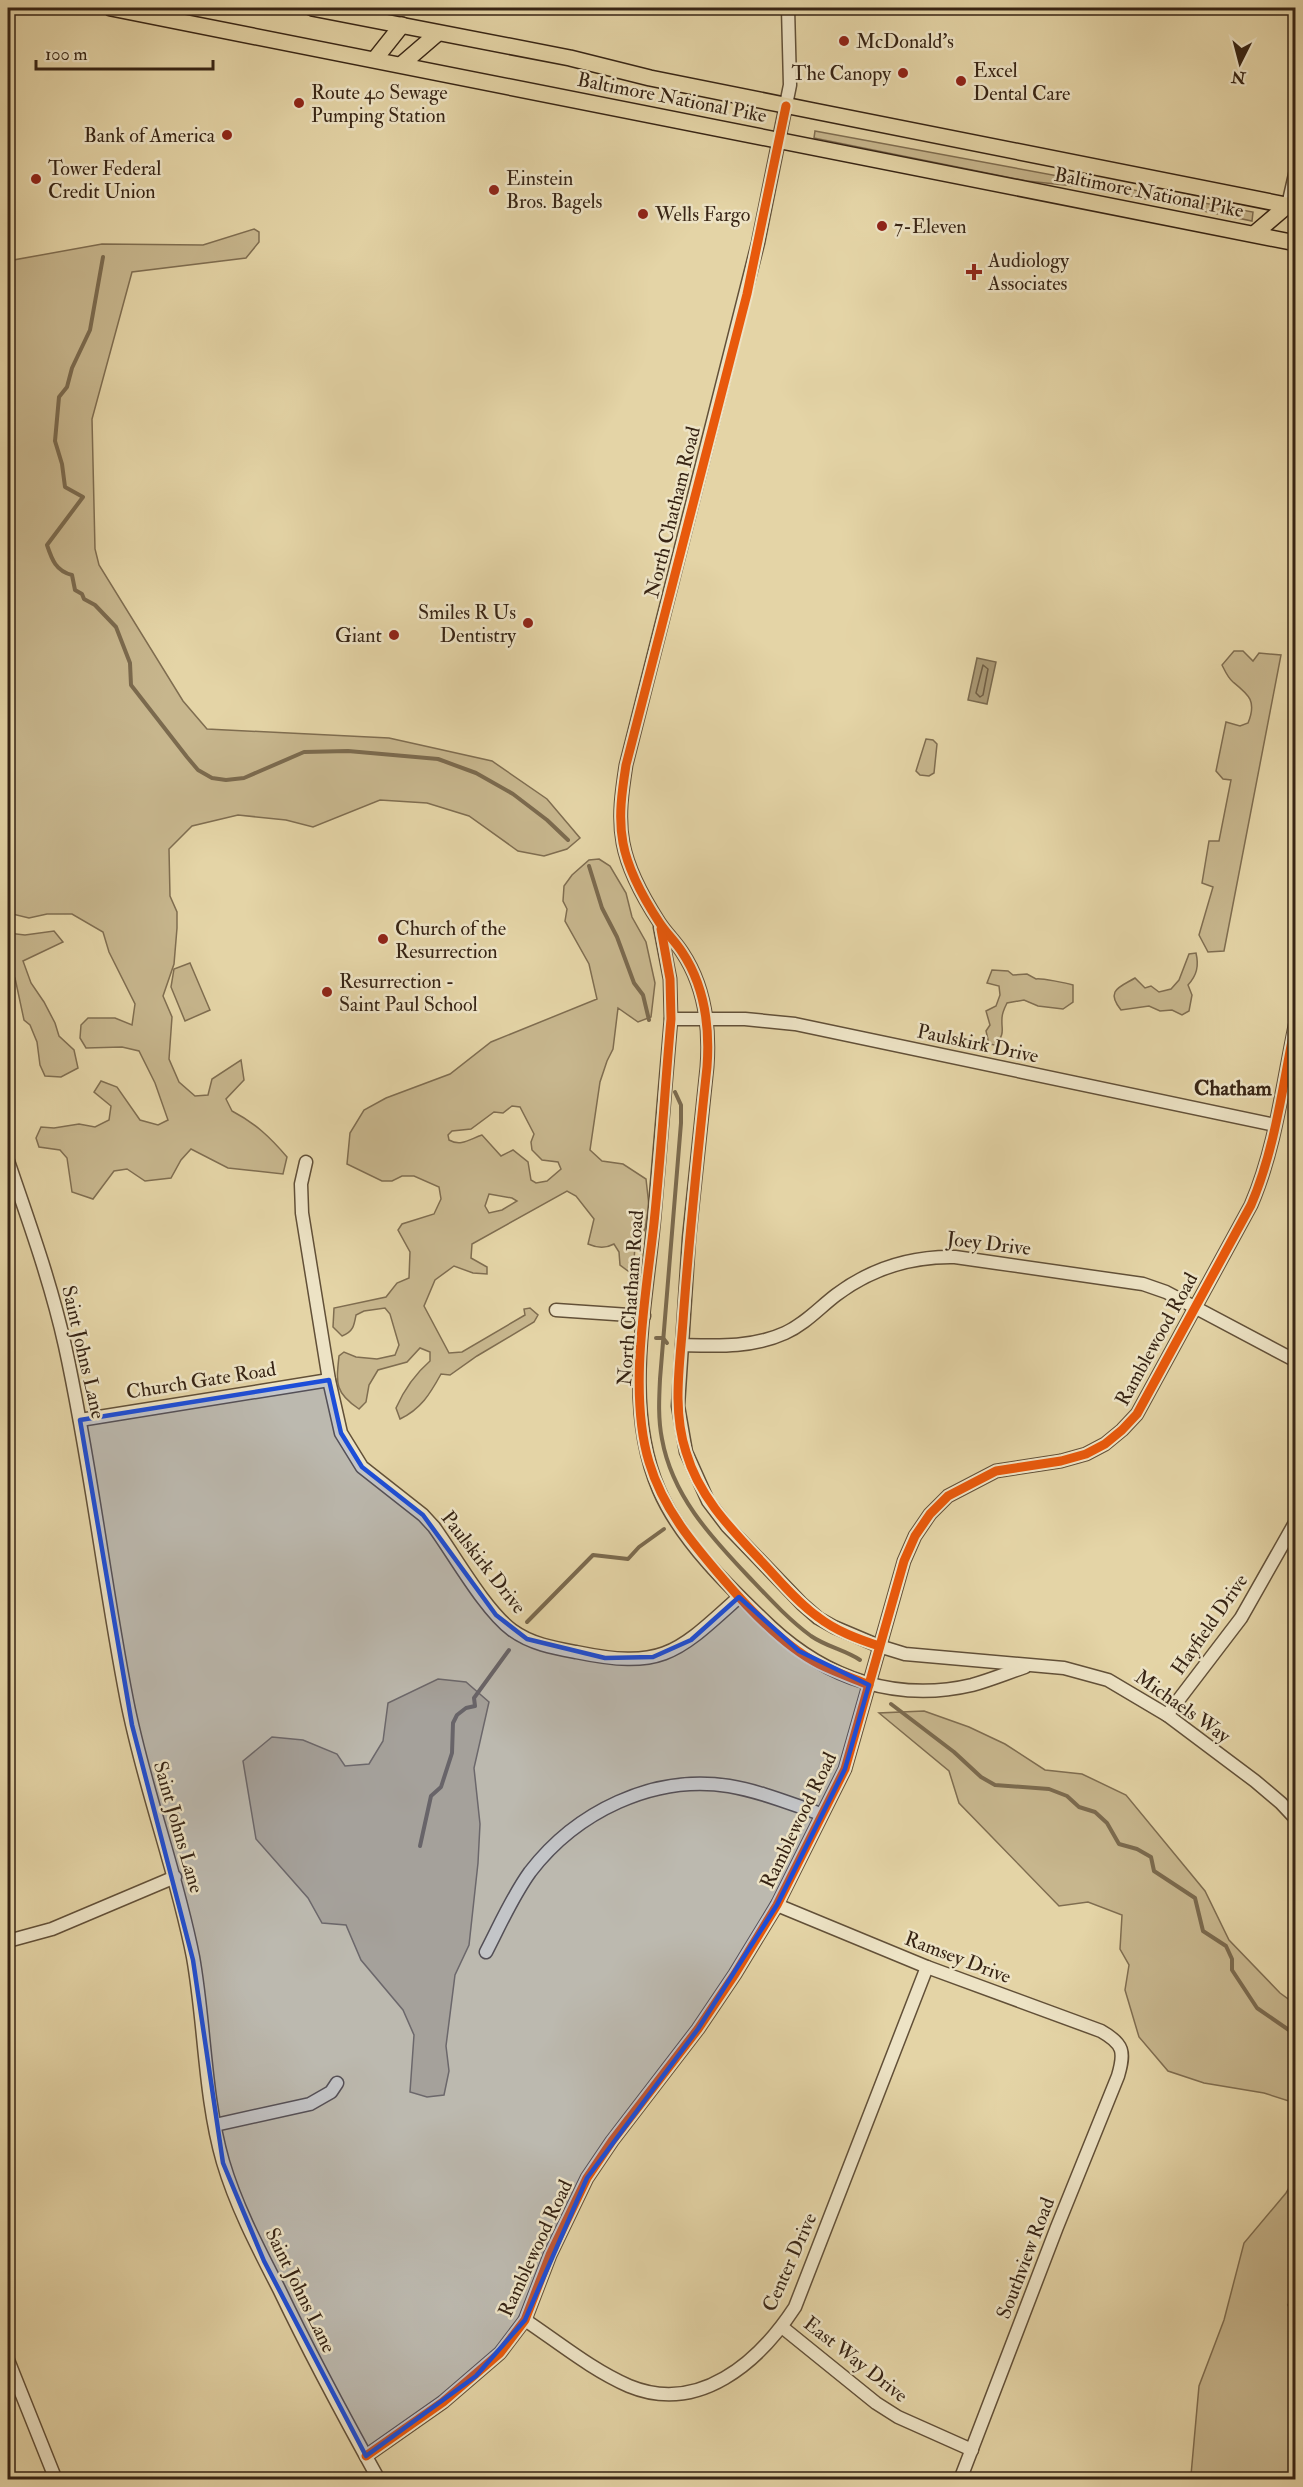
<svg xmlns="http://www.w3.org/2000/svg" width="1303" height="2487" viewBox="0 0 1303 2487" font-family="'IM FELL Double Pica',serif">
<rect width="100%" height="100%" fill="#e4d4a6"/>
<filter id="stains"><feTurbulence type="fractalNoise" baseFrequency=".00333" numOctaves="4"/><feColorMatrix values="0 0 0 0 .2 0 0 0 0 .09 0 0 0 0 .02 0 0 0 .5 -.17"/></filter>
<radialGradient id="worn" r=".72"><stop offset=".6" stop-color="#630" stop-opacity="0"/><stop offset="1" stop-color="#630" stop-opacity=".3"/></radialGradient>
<!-- green -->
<g fill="#c7b68d" stroke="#7f6d50" stroke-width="1.5" fill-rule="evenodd">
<polygon points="815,131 1253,212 1252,221 1093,188 1027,181 814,138"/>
<path d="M254 229 259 232V242L246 258 132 272 92 419 95 549 99 565 183 701 207 729 389 738 492 761 547 799 580 838 567 849 544 856 518 851 469 816 427 803 380 800 313 827 286 820 238 815 192 826 169 849 170 896 177 912V928L174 964 163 996 172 1017 169 1059 179 1082 195 1096 208 1095 212 1079 241 1060 244 1080 226 1099 232 1111C255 1123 270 1137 287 1157L283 1174 228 1168 191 1149 181 1160 171 1178 145 1181 127 1169 114 1171 93 1199 72 1192 67 1158 60 1150 39 1147 36 1138 41 1127 54 1128 79 1124 95 1127 109 1120 111 1106 94 1092 101 1081 117 1087 140 1120 158 1125 168 1120 155 1083 139 1051 122 1047 86 1048 80 1038 81 1025 88 1018H115L132 1025 135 1004 109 952 103 932 72 914H47L29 918 8 913V261L102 244 203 245Z"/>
<path d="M1234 651H1243L1253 661 1259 653 1281 655 1224 951 1208 952 1199 935 1213 887 1202 883 1209 841H1219L1231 780 1223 779 1216 771 1226 722 1240 726 1248 723C1257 701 1249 695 1233 682 1228 678 1225 671 1222 665Z"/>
<polygon points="926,739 933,740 937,744 934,773 929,776 920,775 916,771"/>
<path d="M599 859 610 866 626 893 632 917 646 942 655 983 651 1017 638 1022 618 1008 613 1049 607 1061 600 1082 590 1150 602 1161 623 1164 646 1179 649 1206 645 1229 635 1246 634 1261 628 1271 620 1265 619 1252 614 1244C605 1249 597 1248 588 1244L594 1219 576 1196 567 1191 472 1244 471 1258 487 1267V1274L473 1273 454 1266 435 1280 424 1306 449 1353 462 1352 525 1315 524 1309 530 1308 538 1315 534 1322 477 1356 450 1375 441 1374C430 1394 421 1409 400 1419L396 1408C404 1390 415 1374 430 1361V1352L420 1348 407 1362 378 1370 369 1385 366 1402 359 1409C335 1393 336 1384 339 1356L344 1352 356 1357 377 1359 395 1355 399 1345 390 1314 385 1308 364 1311 356 1315C354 1326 353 1332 342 1336L333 1327 334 1308 386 1297 397 1283 409 1278 410 1252 398 1230 402 1224 434 1214 441 1199 439 1187 414 1176H402L392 1181H382L347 1164 350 1133 364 1110 386 1098 450 1074 491 1042 597 999 589 964 565 921 567 909 563 901 564 886 572 875 589 860ZM512 1106 520 1107 534 1134 531 1142 532 1150 542 1160 558 1162 561 1169 547 1181 536 1183 531 1180 528 1162 513 1150 501 1156 482 1135C470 1139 461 1147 449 1140L448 1135 452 1131 471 1129 494 1112 503 1113ZM489 1194 512 1198 517 1201 502 1210 489 1213 485 1206Z"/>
<polygon points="54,931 63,942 23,961 31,983 44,1002 55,1023 59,1036 74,1050 78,1068 61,1077 45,1076 40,1065 37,1042 30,1025 24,1020 15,978 8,968 8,933 25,935"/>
<path d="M1196 953C1199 966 1197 975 1188 985L1192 995 1189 1011 1182 1015 1172 1010 1160 1011 1149 1006 1121 1010C1105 990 1120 987 1135 978L1145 988 1151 986 1159 992 1171 989 1179 980 1189 954Z"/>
<polygon points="190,963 210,1010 185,1021 171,987 174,969"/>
<path d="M992 970 1008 971 1013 975 1027 974 1036 979C1041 978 1067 983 1073 985V1002L1063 1009 1038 1006 1024 1000 1007 1003C1005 1007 1002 1014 1002 1018 1001 1030 1006 1033 995 1045L989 1044 986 1031 990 1025 986 1011 996 1006 1000 995 999 986 987 983Z"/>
<polygon points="438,1679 466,1682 489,1702 474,1768 480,1824 478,1863 469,1945 455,1975 446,2046 449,2071 444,2095 427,2097 410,2092 414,2035 403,2010 361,1960 346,1925 322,1923 308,1898 256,1839 243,1761 272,1737 303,1740 337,1754 345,1766 369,1764 383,1741 388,1703"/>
<polygon points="924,1711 969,1727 1005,1744 1045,1770 1082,1774 1126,1795 1205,1891 1229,1940 1280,1993 1295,2004 1295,2103 1264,2093 1204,2083 1168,2071 1139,2037 1125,1990 1129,1965 1120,1949 1122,1915 1088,1902 1059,1906 959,1803 949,1771 879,1713"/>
<polygon points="1295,2178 1295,2479 1184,2479 1191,2475 1199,2386 1224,2320 1244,2243 1286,2193"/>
</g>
<!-- water -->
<polygon fill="#a99874" stroke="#7b6a4e" stroke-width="1.5" points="977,658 996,662 987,704 968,700"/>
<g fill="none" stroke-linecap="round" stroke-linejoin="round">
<!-- shore -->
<polygon stroke="#705e44" stroke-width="1.5" points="983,665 988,669 983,695 980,697 976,693"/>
<!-- stream -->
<g stroke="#7b6a4e" stroke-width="4">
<path d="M103 257 90 330 72 368 67 387 59 397 55 441 62 464 65 487 83 497 47 545C52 560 56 571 72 575L75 590 82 594 84 599 95 605 116 627 130 663 131 685 187 757 198 770 212 778 226 780 244 778 304 752 348 751 438 759 476 773 513 794 547 820 568 840"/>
<polyline points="589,866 602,908 617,937 634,983 643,995 649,1020"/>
<path d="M675 1092 681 1105V1123L660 1379C659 1399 658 1419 662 1439 672 1495 710 1536 748 1576 768 1597 788 1619 811 1636 827 1647 845 1650 860 1660"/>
<polyline points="656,1338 663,1338 667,1343"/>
<polyline points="527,1622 593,1555 628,1559 639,1547 664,1529"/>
<polyline points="891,1704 954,1752 981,1777 995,1785 1049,1789 1067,1796 1079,1807 1095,1812 1107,1823 1119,1844 1137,1849 1151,1857 1154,1871 1195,1898 1203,1931 1226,1946 1232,1959 1232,1970 1257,2008 1296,2035"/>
<polyline points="420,1846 431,1796 441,1787 452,1753 453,1723 457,1715 466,1708 475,1706 474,1698 509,1650"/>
<polyline points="1289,2305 1296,2299"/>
</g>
<defs>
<g id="minor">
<path d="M788 8 790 85 758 243 626 765C622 791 618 817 623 843 628 870 644 899 659 922 666 933 675 941 682 952 704 985 710 1027 707 1067L689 1238 678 1406 686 1452 708 1501 727 1526 802 1604 818 1618 834 1627 879 1646 905 1654 1064 1668 1108 1680 1167 1715 1255 1781 1281 1803 1296 1819"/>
<polyline points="1288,205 1296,170"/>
<path d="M660 927 670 979 671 1019C665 1086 660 1152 654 1219 646 1307 623 1406 659 1490 681 1541 731 1589 771 1627 826 1678 896 1703 972 1685 990 1680 1007 1673 1025 1667"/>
<polyline points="671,1019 745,1019 795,1024 1275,1125"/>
<path d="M8 1161C29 1222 51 1283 65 1346 91 1464 104 1584 127 1701 144 1788 176 1870 193 1957 205 2024 204 2096 223 2162 236 2206 258 2248 279 2289 310 2354 344 2417 379 2480"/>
<path d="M306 1162 301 1184 302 1213 329 1380 341 1433 362 1467 423 1515 434 1527C455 1556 485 1610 512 1630 531 1644 554 1648 576 1652 663 1670 677 1653 739 1597"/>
<polyline points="556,1310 644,1316"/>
<path d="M682 1345C717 1346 752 1348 785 1333 805 1324 819 1308 836 1295 872 1268 910 1256 955 1257L1143 1284 1166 1292 1296 1361"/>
<polyline points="80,1420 329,1380"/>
<polyline points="1167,1715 1241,1618 1296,1521"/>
<path d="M777 1905 927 1967 1101 2031C1124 2044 1125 2052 1118 2076L1057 2227 960 2480"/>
<polyline points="8,1941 52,1929 175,1877"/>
<path d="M486 1952C500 1925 512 1897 530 1872 576 1812 653 1774 729 1786 760 1791 791 1804 821 1814"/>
<polyline points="215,2125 310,2104 331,2092 337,2083"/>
<path d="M525 2320C558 2342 592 2370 629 2386 699 2415 759 2362 795 2307L927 1967"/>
<polyline points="782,2327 876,2403 898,2417 972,2450"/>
<polyline points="8,2360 56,2480"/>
<path d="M366 2456 443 2402 500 2353 525 2320 550 2255 587 2178 612 2141 698 2029 735 1974 777 1905 845 1769 904 1561 915 1536 930 1514 948 1496 996 1471 1061 1461 1086 1454 1105 1444 1122 1430 1137 1414 1251 1205C1276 1147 1283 1082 1296 1021"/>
</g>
<g id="major">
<polyline points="111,8 1296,243"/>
<polyline points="312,8 570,58 650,78 814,111 1296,207"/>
<polyline points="375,59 402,25"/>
<polyline points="402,64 438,33"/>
<polyline points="1254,234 1288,205"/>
</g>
</defs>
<!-- minor casing -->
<use href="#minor" stroke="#625038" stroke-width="15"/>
<!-- major casing -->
<use href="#major" stroke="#372414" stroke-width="18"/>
<!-- minor -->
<use href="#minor" stroke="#ede3c5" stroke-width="12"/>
<!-- major -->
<use href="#major" stroke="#e4d4a6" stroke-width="15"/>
<defs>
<g id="cycleway">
<path d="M786 106 747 294 626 765C622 791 618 817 623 843 628 870 644 899 659 922 666 933 675 941 682 952 704 985 710 1027 707 1067 698 1151 689 1236 683 1321 680 1364 672 1409 686 1452 699 1497 731 1529 763 1563 780 1581 797 1602 818 1617 836 1631 858 1639 879 1646"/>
<path d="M661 929 670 979 671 1019C665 1087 661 1155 654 1223 646 1295 628 1392 649 1462 663 1509 693 1544 724 1580 749 1609 785 1647 819 1664 835 1672 852 1678 869 1685"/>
<path d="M366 2456 443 2402 500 2353 525 2320 550 2255 587 2178 612 2141 698 2029 735 1974 777 1905 845 1769 904 1561 915 1536 930 1514 948 1496 996 1471 1061 1461 1086 1454 1105 1444 1122 1430 1137 1414 1251 1205C1276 1147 1283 1082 1296 1021"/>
</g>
</defs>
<!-- cycleway casing -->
<use href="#cycleway" stroke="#ede3c5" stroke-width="13"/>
<!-- cycleway -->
<use href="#cycleway" stroke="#e8590c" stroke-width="9"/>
</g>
<!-- marked area -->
<path fill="#1d4ed8" fill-opacity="0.2" stroke="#1d4ed8" stroke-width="4.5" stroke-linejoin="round" d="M329 1380 341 1433 362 1467 423 1515 496 1615 527 1639 605 1658 653 1657 691 1640 739 1597 799 1651 869 1685 845 1769 777 1905 698 2029 587 2178 525 2320 476 2376 366 2456 264 2261 223 2163 193 1960 132 1725 80 1420Z"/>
<!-- markers -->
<g fill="#8f2418" stroke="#ede3c5" stroke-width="2">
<circle cx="844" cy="41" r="6"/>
<circle cx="903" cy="73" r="6"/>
<circle cx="961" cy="81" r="6"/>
<circle cx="299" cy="103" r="6"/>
<circle cx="227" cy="135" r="6"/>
<circle cx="36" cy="179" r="6"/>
<circle cx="494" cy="190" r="6"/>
<circle cx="643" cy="214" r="6"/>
<circle cx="882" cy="226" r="6"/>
<path d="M971 263h6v6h6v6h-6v6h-6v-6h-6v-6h6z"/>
<circle cx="528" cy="623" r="6"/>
<circle cx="394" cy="635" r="6"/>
<circle cx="383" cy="939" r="6"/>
<circle cx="327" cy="992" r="6"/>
</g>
<g text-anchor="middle" stroke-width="5" stroke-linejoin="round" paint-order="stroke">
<!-- poi labels -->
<g font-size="20" fill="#372414" stroke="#ede3c5" text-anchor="start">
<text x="856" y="48">McDonald's</text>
<text x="973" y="77">Excel<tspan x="973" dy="23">Dental Care</tspan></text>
<text x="891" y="80" text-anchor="end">The Canopy</text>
<text x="311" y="99">Route 40 Sewage<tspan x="311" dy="23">Pumping Station</tspan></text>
<text x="215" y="142" text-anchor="end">Bank of America</text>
<text x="48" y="175">Tower Federal<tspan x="48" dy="23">Credit Union</tspan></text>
<text x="506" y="185">Einstein<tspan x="506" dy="23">Bros. Bagels</tspan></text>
<text x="655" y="221">Wells Fargo</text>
<text x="894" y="233">7-Eleven</text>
<text x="988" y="267">Audiology<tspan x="988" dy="23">Associates</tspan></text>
<text x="516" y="619" text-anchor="end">Smiles R Us<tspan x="516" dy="23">Dentistry</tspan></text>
<text x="382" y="642" text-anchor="end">Giant</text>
<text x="395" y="935">Church of the<tspan x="395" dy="23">Resurrection</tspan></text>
<text x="339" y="988">Resurrection -<tspan x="339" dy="23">Saint Paul School</tspan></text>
</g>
<!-- street labels -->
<g font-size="20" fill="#372414" stroke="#ede3c5">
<text transform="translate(672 97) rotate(11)" y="7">Baltimore National Pike</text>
<text transform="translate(1149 192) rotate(11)" y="7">Baltimore National Pike</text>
<text transform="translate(672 512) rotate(-76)" y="7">North Chatham Road</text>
<text transform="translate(978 1043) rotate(12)" y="7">Paulskirk Drive</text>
<text transform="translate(989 1243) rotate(7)" y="7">Joey Drive</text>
<text transform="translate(630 1298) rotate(-86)" y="7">North Chatham Road</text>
<text transform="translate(1156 1339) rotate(-61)" y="7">Ramblewood Road</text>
<text transform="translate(84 1352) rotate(77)" y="7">Saint Johns Lane</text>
<text transform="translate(201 1380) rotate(-9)" y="7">Church Gate Road</text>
<text transform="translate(484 1562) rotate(52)" y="7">Paulskirk Drive</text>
<text transform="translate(1209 1624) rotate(-55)" y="7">Hayfield Drive</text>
<text transform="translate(1183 1706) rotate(35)" y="7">Michaels Way</text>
<text transform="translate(798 1820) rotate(-64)" y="7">Ramblewood Road</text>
<text transform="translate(179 1827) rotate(74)" y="7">Saint Johns Lane</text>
<text transform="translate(958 1957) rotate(21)" y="7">Ramsey Drive</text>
<text transform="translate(535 2248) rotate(-65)" y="7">Ramblewood Road</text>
<text transform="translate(1025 2258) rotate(-69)" y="7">Southview Road</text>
<text transform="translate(789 2262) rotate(-66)" y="7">Center Drive</text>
<text transform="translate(301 2290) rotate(64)" y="7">Saint Johns Lane</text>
<text transform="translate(856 2359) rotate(38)" y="7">East Way Drive</text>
</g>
<!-- neighbourhood labels -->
<g font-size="21" font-weight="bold" fill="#372414" stroke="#ede3c5">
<text x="1233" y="1095">Chatham</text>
</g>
</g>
<!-- margin -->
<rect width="1303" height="2487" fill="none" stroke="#e4d4a6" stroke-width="30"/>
<rect x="9" y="9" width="1285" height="2469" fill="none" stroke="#372414" stroke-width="3"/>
<rect x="15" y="15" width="1273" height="2457" fill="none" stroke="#372414" stroke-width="1.5"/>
<!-- north arrow -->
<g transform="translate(1240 63) rotate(186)" stroke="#ede3c5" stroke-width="4.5" paint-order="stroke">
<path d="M0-4.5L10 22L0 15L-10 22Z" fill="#372414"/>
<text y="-9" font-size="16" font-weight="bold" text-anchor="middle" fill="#372414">N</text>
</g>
<!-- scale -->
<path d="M36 60v9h177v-9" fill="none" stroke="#372414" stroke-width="3"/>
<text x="45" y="60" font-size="18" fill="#372414" stroke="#ede3c5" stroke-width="4.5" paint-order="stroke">100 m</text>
<rect width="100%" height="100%" filter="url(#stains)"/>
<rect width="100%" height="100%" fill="url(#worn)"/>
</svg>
